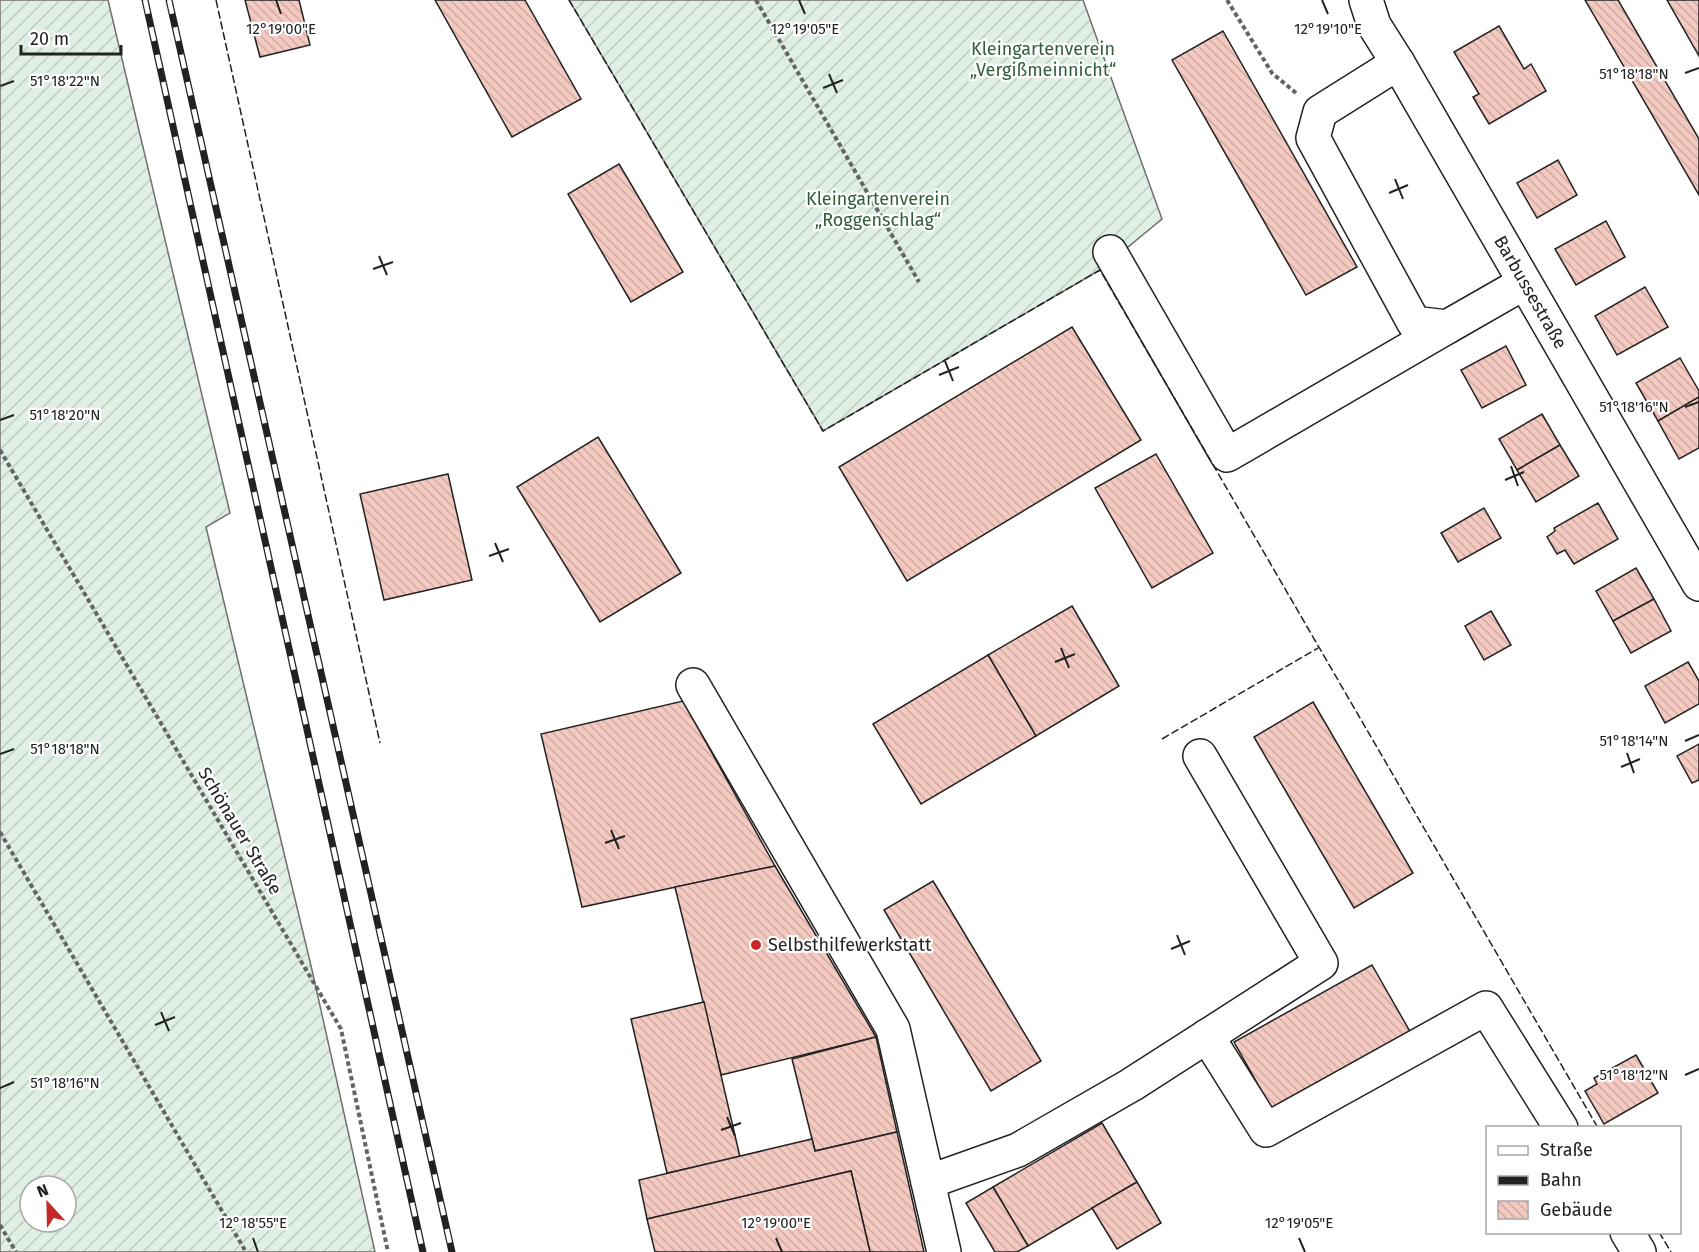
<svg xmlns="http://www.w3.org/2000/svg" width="1699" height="1252" viewBox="0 0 1699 1252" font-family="'Fira Sans',sans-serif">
<defs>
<pattern id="garden-furrows" width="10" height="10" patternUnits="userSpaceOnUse" patternTransform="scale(1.5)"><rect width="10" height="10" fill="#e0efe3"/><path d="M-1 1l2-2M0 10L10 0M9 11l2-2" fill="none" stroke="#c0cdc2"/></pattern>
<pattern id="building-back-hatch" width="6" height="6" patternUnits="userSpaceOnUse" patternTransform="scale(1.5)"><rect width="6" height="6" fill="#f3c9c0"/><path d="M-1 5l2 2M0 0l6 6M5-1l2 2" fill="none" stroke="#d0aca5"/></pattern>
</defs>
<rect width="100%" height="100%" fill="#fff"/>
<!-- garden -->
<g fill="url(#garden-furrows)" stroke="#6f6f6f" stroke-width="1.5" fill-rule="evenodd">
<path d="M0 0H108L230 513 206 527 312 970 375 1252H0ZM30 1186H66V1222H30Z"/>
<polygon points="569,0 1083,0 1162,219 1100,270 823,431"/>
</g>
<!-- building -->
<g fill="url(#building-back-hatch)" stroke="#222" stroke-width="1.5">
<polygon points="245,0 299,0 310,45 260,57"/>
<polygon points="435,0 525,0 581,99 512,137"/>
<polygon points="1585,0 1618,0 1699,139 1699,195"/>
<polygon points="1667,0 1699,0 1699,56"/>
<polygon points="1499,26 1524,69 1531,64 1546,91 1489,124 1473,97 1479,94 1454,52"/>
<polygon points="1223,31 1357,267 1306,295 1172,60"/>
<polygon points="1558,160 1577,195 1537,218 1517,183"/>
<polygon points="619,164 683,272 631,302 568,194"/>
<polygon points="1606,221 1625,257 1576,285 1555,249"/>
<polygon points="1645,287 1668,327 1617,355 1595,316"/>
<polygon points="1072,327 1141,440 907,581 839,467"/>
<polygon points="1506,346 1526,385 1482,408 1461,370"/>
<polygon points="1680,358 1699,391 1699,397 1658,421 1636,383"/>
<polygon points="1699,397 1699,448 1679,459 1658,421"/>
<polygon points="1542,414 1560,445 1517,470 1499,439"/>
<polygon points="598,437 681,573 600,622 517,487"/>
<polygon points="1560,445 1579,476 1536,502 1517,470"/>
<polygon points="1156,454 1213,553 1152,588 1095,488"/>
<polygon points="448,474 472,580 384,600 360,494"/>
<polygon points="1598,503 1618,539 1574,564 1565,550 1557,554 1547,537 1555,531 1554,528"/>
<polygon points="1484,508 1501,538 1458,562 1441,533"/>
<polygon points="1636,568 1654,599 1613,621 1596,591"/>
<polygon points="1654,599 1671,631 1631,653 1613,621"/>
<polygon points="1072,606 1119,686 1036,736 988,655"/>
<polygon points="1491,611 1511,645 1484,660 1465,626"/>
<polygon points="988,655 1036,736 921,804 873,724"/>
<polygon points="1688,662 1699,681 1699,704 1665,723 1645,686"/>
<polygon points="683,701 775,866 582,907 541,734"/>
<polygon points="1313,702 1413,873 1354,908 1254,737"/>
<polygon points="1699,744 1699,780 1692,783 1677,756"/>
<polygon points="775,866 876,1037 721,1075 675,887"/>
<polygon points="933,881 1041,1061 991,1091 884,910"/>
<polygon points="1372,965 1412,1035 1274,1113 1234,1042"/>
<polygon points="704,1002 740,1157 667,1173 631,1019"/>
<polygon points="876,1037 897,1132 815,1151 792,1059"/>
<polygon points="1636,1055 1658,1093 1604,1124 1585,1091 1597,1084 1594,1078"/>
<polygon points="1102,1123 1137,1182 1028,1246 993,1187"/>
<polygon points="897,1132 924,1252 870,1252 851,1171 647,1219 639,1180 812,1139 815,1151"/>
<polygon points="851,1171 870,1252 655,1252 647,1219"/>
<polygon points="1137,1182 1161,1223 1117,1249 1092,1208"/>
<polygon points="993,1187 1028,1246 1017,1252 995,1252 966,1203"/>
</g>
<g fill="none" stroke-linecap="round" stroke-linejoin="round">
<defs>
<g id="minor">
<path id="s1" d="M1366 0 1374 25 1398 63 1699 584"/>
<polyline points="1398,63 1320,112 1313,138 1414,323 1447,327 1524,283"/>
<polyline points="1110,252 1227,455 1447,327"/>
<polyline points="693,685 893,1029 944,1252"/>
<polyline points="1207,1036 1266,1130 1486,1008 1561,1128"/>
<polyline points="928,1182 1018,1150 1131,1085 1321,963 1200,756"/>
<polyline points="1627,1232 1639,1252"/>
</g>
</defs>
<!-- minor casing -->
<use href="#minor" stroke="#222" stroke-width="36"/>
<!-- path -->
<g stroke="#646464" stroke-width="4" stroke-dasharray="4.5 3" stroke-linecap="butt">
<polyline points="756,0 919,282"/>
<polyline points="1227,0 1272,73 1296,93"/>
<polyline points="0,450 341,1029 388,1252"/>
<polyline points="0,832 246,1252"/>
<polyline points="0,1225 16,1252"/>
</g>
<!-- minor -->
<use href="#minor" stroke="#fff" stroke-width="33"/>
<defs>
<g id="rail">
<polyline points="145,0 423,1252"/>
<polyline points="169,0 452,1252"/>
</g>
</defs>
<!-- rail casing -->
<use href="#rail" stroke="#222" stroke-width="7"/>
<!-- rail -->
<use href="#rail" stroke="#fff" stroke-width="4.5" stroke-dasharray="14" stroke-linecap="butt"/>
<!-- fence -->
<g stroke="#222" stroke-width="1.5" stroke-dasharray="8 3" stroke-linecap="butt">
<polyline points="216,0 380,743"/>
<polyline points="569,0 823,431 1100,270 1598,1128"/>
<polyline points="1162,739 1318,648"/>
<polyline points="1659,1232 1671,1252"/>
</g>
</g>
<!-- ticks -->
<path fill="none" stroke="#222" stroke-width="2" d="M276 0 281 14M799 0 805 14M1322 0 1328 14M1685 73 1699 68M829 74 837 93M0 86 14 81M823 88 843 80M1395 179 1403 199M1389 193 1408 185M379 256 387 275M373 269 393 262M945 361 953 381M939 375 959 367M1685 407 1699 402M0 420 14 415M1511 466 1518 486M1505 480 1524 472M495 543 503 562M489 556 509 549M1061 648 1069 668M1055 662 1075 654M1685 741 1699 735M1627 753 1634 773M0 754 14 749M1621 767 1640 759M611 830 619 849M605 843 625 836M1177 935 1185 955M1171 949 1190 941M161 1012 169 1031M155 1025 175 1017M1685 1075 1699 1069M0 1088 14 1082M727 1117 735 1136M721 1130 741 1123M253 1238 258 1252M776 1238 782 1252M1299 1238 1305 1252"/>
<!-- markers -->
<circle fill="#c62828" stroke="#fff" stroke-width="2" cx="756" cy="945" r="6"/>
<g text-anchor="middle" stroke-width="4.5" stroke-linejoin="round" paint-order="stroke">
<!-- park labels -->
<g font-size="18" fill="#2f5e38" stroke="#fff">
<text x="1043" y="55">Kleingartenverein<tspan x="1043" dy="21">„Vergißmeinnicht“</tspan></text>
<text x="878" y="205">Kleingartenverein<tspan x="878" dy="21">„Roggenschlag“</tspan></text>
</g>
<!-- street labels -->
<g font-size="18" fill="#222" stroke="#fff">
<text dy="6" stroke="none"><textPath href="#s1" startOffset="336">Barbussestraße</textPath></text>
<text transform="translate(240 831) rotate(59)" y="6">Schönauer Straße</text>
</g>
<!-- poi labels -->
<g font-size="18" fill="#222" stroke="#fff" text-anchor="start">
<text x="768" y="951">Selbsthilfewerkstatt</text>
</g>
</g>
<g font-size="15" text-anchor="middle" fill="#222" stroke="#fff" stroke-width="4.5" stroke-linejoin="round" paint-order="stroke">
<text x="281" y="34">12°19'00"E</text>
<text x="805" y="34">12°19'05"E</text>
<text x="1328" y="34">12°19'10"E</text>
<text x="1634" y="79">51°18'18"N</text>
<text x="65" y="86">51°18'22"N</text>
<text x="1634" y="412">51°18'16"N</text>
<text x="65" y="420">51°18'20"N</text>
<text x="1634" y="746">51°18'14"N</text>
<text x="65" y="754">51°18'18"N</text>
<text x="1634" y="1080">51°18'12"N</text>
<text x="65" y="1088">51°18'16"N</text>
<text x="253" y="1228">12°18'55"E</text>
<text x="776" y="1228">12°19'00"E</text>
<text x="1299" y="1228">12°19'05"E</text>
</g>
<!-- legend -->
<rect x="1486" y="1126" width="195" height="108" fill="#ffffff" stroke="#a7a7a7" stroke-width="1.5"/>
<rect x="1498" y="1146" width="30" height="9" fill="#ffffff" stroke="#a7a7a7" stroke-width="1.5"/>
<text x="1540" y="1156" font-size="18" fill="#222222">Straße</text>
<rect x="1498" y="1176" width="30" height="9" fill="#222222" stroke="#a7a7a7" stroke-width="1.5"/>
<text x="1540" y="1186" font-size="18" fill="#222222">Bahn</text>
<rect x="1498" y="1201" width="30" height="18" fill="url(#building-back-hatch)" stroke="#a7a7a7" stroke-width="1.5"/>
<text x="1540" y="1216" font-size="18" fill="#222222">Gebäude</text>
<!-- north arrow -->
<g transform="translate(48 1204) rotate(338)"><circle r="28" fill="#ffffff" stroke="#a7a7a7" stroke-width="1.5"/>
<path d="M0-4.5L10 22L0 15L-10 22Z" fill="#c62828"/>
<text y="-9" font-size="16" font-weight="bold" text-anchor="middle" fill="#222222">N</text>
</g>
<!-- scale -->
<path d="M21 45v9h100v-9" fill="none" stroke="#222222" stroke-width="3"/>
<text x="30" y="45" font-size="18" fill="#222222" stroke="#ffffff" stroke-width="4.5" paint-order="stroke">20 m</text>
</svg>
